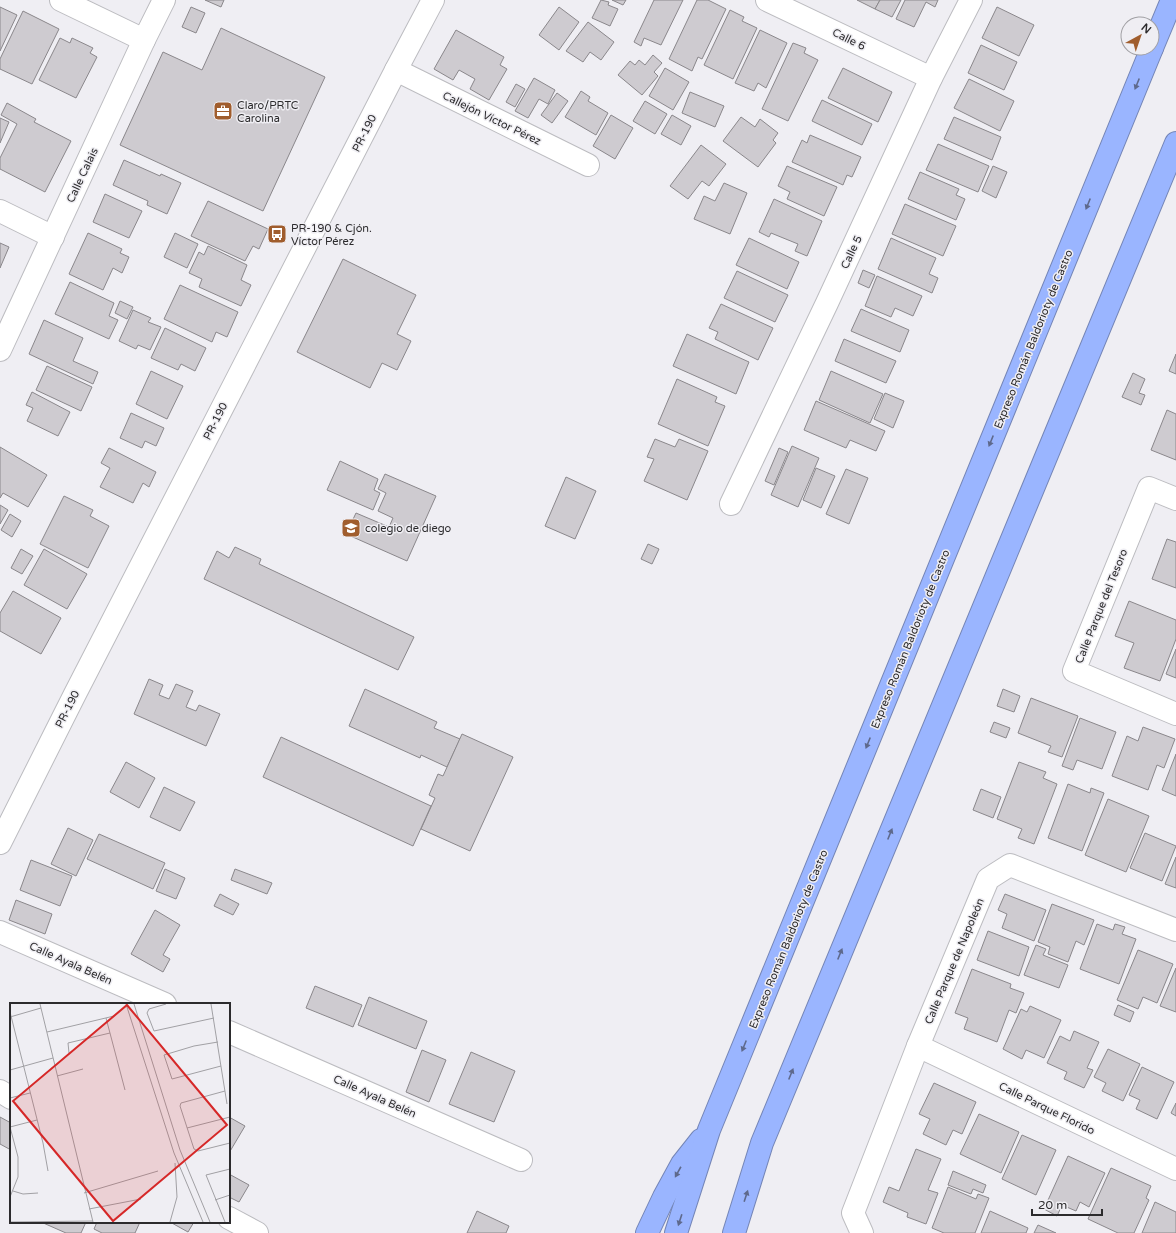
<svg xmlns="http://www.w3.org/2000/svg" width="1176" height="1233" viewBox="0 0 1176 1233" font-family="'Varela Round',sans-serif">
<rect width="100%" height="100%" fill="#efeef3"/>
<!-- building -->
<g fill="#cecbd0" stroke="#8a878b">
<polygon points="205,0 224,0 221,7"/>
<polygon points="601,0 609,2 608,5 618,9 610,26 592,18"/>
<polygon points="612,0 626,0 623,5"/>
<polygon points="654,0 683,0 661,45 644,38 641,46 634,42"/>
<polygon points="697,0 708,0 726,9 702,59 698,57 692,71 669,59"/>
<polygon points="857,0 880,0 875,9"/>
<polygon points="880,0 901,0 892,17 875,9"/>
<polygon points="905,0 938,0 935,7 926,2 914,27 896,19"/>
<polygon points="0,7 17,15 0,51"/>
<polygon points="191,7 205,13 196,33 182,27"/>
<polygon points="559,7 579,22 559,50 539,35"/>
<polygon points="997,7 1034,25 1019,56 982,38"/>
<polygon points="730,10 744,17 742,21 757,28 733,79 704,65"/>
<polygon points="23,11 59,29 32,84 0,69 0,59"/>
<polygon points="588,22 614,42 601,60 590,52 583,62 566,51"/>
<polygon points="221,28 325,77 263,211 120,145 163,52 202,70"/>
<polygon points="456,30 504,57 500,65 507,69 489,100 470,89 475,79 459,70 453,80 434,69"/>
<polygon points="760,30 787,43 766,88 758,83 754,91 735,83"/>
<polygon points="60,38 70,43 72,38 93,48 90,53 97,57 76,98 39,80"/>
<polygon points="793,43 806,48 804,53 818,60 788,121 762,109"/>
<polygon points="981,45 1017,62 1004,90 968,73"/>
<polygon points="653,55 662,63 654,72 658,76 642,95 618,75 630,61 635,65 639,60 645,65"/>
<polygon points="665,68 689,82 673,110 649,96"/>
<polygon points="843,68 892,92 878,122 828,98"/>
<polygon points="534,78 555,90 548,104 539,99 528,118 515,111"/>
<polygon points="969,79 1014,101 1000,131 954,108"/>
<polygon points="516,84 525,89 515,107 506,102"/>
<polygon points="581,91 590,97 588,101 608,113 596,135 565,117"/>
<polygon points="690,92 724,106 715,127 682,113"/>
<polygon points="557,93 568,101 552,123 541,115"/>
<polygon points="822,100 872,124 862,145 812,121"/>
<polygon points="645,101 667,114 655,134 633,121"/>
<polygon points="7,103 36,119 34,122 71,141 45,192 0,169 0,158 17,124 1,115"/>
<polygon points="611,115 633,128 615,159 593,146"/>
<polygon points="672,115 691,126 681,145 661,134"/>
<polygon points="741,117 755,127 760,119 778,133 773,140 776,143 758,167 723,141"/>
<polygon points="954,117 1001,137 992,160 944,139"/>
<polygon points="0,118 9,122 0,143"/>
<polygon points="810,135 861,157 852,177 847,175 843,185 792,162 802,140 807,143"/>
<polygon points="938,144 989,166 978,192 926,170"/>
<polygon points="701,145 726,164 709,186 702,181 688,199 670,186"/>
<polygon points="124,160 160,176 161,174 181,183 167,214 147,205 148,201 113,185"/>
<polygon points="787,166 837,187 824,216 787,199 790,192 778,186"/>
<polygon points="993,166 1007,172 996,198 982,191"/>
<polygon points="920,172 959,189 956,195 965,199 956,220 908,199"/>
<polygon points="724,183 747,193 730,234 694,219 704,196 715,201"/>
<polygon points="105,194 142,211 129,238 93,222"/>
<polygon points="774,199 822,221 807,256 795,251 798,244 771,233 769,237 759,232"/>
<polygon points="208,201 268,229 259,249 253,246 245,261 191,236"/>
<polygon points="905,204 956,226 943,256 892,234"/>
<polygon points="88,233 122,249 120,253 129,257 122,273 113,268 103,290 69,274"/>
<polygon points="175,233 198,244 187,268 164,257"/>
<polygon points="749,238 799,262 787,289 736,265"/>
<polygon points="891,238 936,258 929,274 938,278 932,293 878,269"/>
<polygon points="0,243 9,247 0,268"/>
<polygon points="208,246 247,265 241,280 251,285 241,306 199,287 202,279 189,273 199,252 204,255"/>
<polygon points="343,259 416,295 397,334 411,341 397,370 382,363 370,388 297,352"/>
<polygon points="863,270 875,275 869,288 858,283"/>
<polygon points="737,271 788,295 775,322 724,298"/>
<polygon points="877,276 922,296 913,316 895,308 891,317 865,306"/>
<polygon points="70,282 114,303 109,316 118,320 109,339 55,314"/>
<polygon points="180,285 238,312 227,337 216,332 212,342 164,319"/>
<polygon points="120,301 133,307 127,319 115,313"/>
<polygon points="721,304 773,328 758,360 715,339 718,332 709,328"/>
<polygon points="861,309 909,330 900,352 851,331"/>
<polygon points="133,310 151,318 148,322 161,327 150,350 138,345 136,349 119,341"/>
<polygon points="44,320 83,338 73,361 98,372 93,384 29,354"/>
<polygon points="165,328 206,348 195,371 181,364 178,370 151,358"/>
<polygon points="687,334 749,362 736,394 673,366"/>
<polygon points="844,339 896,361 886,383 835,361"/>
<polygon points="1176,354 1176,374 1169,371"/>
<polygon points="47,366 92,387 81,411 36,390"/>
<polygon points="151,371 183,386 167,419 136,404"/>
<polygon points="831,371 883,394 870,423 819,400"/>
<polygon points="1133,373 1145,379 1139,393 1145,395 1141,405 1122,397"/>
<polygon points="677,379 717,397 715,402 725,406 708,446 658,424"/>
<polygon points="32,392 70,412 58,436 27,421 33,408 26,405"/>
<polygon points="885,393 904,401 893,428 874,419"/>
<polygon points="816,401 885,431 876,451 850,440 846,448 804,430"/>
<polygon points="1167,410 1176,414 1176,460 1151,450"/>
<polygon points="131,413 164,428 156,446 145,441 142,448 120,438"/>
<polygon points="655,439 675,447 679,439 708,451 687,500 644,481 654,459 647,457"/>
<polygon points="792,446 819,458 798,507 771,495"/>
<polygon points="0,447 47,475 28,507 3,493 0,498"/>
<polygon points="109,448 156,472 149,487 143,483 133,503 100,487 110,468 101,463"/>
<polygon points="779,448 788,452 774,485 765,481"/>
<polygon points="340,461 378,479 374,490 380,493 373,510 327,490"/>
<polygon points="816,468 835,476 821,508 803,500"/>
<polygon points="846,469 868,478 849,524 826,514"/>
<polygon points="385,474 436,496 407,561 346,534 356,513 389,527 393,518 378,511 386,493 378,489"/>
<polygon points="566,477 596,491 575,539 545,526"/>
<polygon points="64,496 93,510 90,516 109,526 88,568 40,544"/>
<polygon points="0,505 8,510 0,524"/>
<polygon points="10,514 21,521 12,537 1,530"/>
<polygon points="1167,539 1176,542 1176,588 1152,579"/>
<polygon points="648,544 659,549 652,564 641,559"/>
<polygon points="235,547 261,559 259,564 414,637 398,670 204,579 217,551 229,558"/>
<polygon points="21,549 33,556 22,574 11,568"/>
<polygon points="44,549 87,574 67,609 24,585"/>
<polygon points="13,591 61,618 41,654 0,631 0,613"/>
<polygon points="1129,601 1176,620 1176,639 1160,681 1124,668 1134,643 1115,636"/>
<polygon points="1176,649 1176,678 1166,674"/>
<polygon points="149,679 163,685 159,695 169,699 176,684 193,691 186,707 196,711 199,705 220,714 206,746 134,714"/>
<polygon points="365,689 437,722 434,728 460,739 447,767 421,755 420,758 349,726"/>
<polygon points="1003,689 1020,696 1014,712 997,706"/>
<polygon points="1031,698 1078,716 1062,757 1048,752 1051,746 1018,733"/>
<polygon points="1080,718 1116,732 1102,769 1077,760 1073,770 1062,766"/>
<polygon points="994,722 1010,728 1006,738 990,732"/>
<polygon points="1143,727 1175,739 1164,768 1157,765 1148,790 1112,776 1127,736 1138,741"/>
<polygon points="462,734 513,757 470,851 421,829 435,798 429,795 438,774 443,776"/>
<polygon points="281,737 431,806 413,846 263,777"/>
<polygon points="1176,754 1176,796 1162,790"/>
<polygon points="126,762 155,778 139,808 110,792"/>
<polygon points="1019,762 1046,772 1043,778 1057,784 1034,844 1018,838 1022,829 997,819"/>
<polygon points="1068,784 1090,793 1091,788 1104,793 1082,851 1048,838"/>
<polygon points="164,787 195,802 180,831 150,817"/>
<polygon points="981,789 1001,797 993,818 973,810"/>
<polygon points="1108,799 1149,816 1126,872 1085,855"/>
<polygon points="68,828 93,840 76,876 51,864"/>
<polygon points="1145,833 1176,846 1162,881 1130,868"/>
<polygon points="99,834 165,863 153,889 87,859"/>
<polygon points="1176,857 1176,888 1165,884"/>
<polygon points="31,860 72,876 60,906 20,890"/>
<polygon points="165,869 185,878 176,899 156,891"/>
<polygon points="235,869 272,883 267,894 231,880"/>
<polygon points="220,894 239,904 233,915 214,906"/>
<polygon points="1005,894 1046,910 1034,941 1002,928 1007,914 998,910"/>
<polygon points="16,900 52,914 45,934 9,920"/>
<polygon points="1052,904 1094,920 1084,945 1076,941 1068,962 1048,954 1050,947 1038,942"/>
<polygon points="155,910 180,925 163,955 170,959 163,972 131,954"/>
<polygon points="1097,924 1113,930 1115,924 1125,927 1122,934 1136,939 1119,984 1080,969"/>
<polygon points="988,931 1029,947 1019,976 977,960"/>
<polygon points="1036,945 1046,949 1043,955 1068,965 1059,988 1024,975"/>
<polygon points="1138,950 1173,964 1157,1003 1143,997 1138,1009 1117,1000"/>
<polygon points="1176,968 1176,1012 1160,1006"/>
<polygon points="972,969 1011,984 1010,988 1024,993 1016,1013 1009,1010 997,1042 964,1029 968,1018 955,1013"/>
<polygon points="315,986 362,1005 353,1027 306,1008"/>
<polygon points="369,997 427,1021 416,1049 358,1025"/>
<polygon points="1118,1005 1134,1012 1130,1022 1114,1015"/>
<polygon points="1030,1006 1061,1020 1044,1058 1026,1050 1022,1059 1003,1049 1021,1009 1027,1012"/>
<polygon points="1074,1031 1099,1042 1087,1068 1093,1070 1084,1088 1064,1079 1067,1072 1047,1063 1060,1036 1070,1041"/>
<polygon points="1108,1049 1140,1064 1123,1101 1102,1091 1106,1083 1094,1077"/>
<polygon points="422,1050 446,1060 429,1102 406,1092"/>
<polygon points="471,1052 515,1071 494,1122 449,1104"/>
<polygon points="1142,1067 1174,1082 1157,1119 1136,1109 1140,1100 1129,1095"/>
<polygon points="934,1083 976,1102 962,1134 953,1130 946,1145 923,1134 930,1119 919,1114"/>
<polygon points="1176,1103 1176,1116 1171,1113"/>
<polygon points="979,1114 1019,1132 1001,1173 960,1154"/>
<polygon points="0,1117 11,1123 11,1150 0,1144"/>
<polygon points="229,1117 245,1126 229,1153"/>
<polygon points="1022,1135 1056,1150 1036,1195 1002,1179"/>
<polygon points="916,1149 941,1159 928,1190 938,1193 926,1224 907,1217 908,1213 883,1202 889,1187 899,1191"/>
<polygon points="1068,1156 1105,1173 1089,1207 1080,1202 1076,1211 1062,1205 1057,1216 1044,1209"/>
<polygon points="1111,1168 1151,1186 1146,1198 1149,1200 1134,1233 1118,1233 1088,1219"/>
<polygon points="953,1171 986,1185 983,1193 973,1189 971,1194 948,1185"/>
<polygon points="229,1174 249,1185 239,1202 229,1197"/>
<polygon points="948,1187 976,1199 978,1194 989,1198 975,1233 944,1233 932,1228"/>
<polygon points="1155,1202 1176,1212 1176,1233 1142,1233"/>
<polygon points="477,1211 509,1226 506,1233 467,1233"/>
<polygon points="990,1211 1028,1228 1026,1233 981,1233"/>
<polygon points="41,1222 86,1222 81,1233 66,1233"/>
<polygon points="97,1222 140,1222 135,1233 102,1233 94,1229"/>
<polygon points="170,1222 194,1222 188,1232"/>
<polygon points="1038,1225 1056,1233 1034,1233"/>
</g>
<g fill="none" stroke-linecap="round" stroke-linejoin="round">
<defs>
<g id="street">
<polyline points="61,0 144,40"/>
<polyline points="767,0 931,78"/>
<polyline points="396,70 588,165"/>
<polyline points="0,211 53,237"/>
<polyline points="0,350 144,40 164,0"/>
<polyline points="1176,499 1149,488 1074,671 1176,714"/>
<polyline points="731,504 827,303 931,78 971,0"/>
<polyline points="0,932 165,1004"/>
<polyline points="229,1032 521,1160"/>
<polyline points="918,1046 1176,1169"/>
<polyline points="0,1091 11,1098"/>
<polyline points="229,1218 257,1233"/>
<polyline points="862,1233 853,1213 918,1046 988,879 1010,865 1176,930"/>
</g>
<polyline id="secondary" points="0,843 75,694 396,70 433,0"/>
<g id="highway">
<polyline points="1152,48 1172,0"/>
<polyline points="647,1233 664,1197 682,1164 701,1140"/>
<polyline points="676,1233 709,1130 1152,48"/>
<polyline points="734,1233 762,1143 1176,143"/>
</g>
</defs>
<!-- street casing -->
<use href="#street" stroke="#bcbcc0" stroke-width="24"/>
<!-- secondary casing -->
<use href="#secondary" stroke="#bcbcc0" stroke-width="24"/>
<!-- highway casing -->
<use href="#highway" stroke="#7485b6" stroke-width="24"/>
<!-- street -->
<use href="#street" stroke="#fff" stroke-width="22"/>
<!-- secondary -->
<use href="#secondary" stroke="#fff" stroke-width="22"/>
<!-- highway -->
<use href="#highway" stroke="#9ab5ff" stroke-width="22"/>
</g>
<!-- one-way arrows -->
<defs><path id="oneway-solid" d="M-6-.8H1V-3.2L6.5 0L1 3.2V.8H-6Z"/></defs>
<g fill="#5e698c">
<use href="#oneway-solid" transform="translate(1137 84) rotate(112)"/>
<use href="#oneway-solid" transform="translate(1088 204) rotate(112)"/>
<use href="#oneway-solid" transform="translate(991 441) rotate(112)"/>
<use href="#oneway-solid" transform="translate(868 743) rotate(112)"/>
<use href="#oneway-solid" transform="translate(890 834) rotate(-68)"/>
<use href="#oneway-solid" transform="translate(840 954) rotate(-68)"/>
<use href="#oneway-solid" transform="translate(744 1046) rotate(112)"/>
<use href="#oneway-solid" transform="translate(791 1074) rotate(-68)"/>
<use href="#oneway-solid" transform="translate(678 1172) rotate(119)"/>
<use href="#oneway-solid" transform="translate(746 1196) rotate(-72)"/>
<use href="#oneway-solid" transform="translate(680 1220) rotate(108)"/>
</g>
<!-- icons -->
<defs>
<symbol id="office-square" viewBox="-11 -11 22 22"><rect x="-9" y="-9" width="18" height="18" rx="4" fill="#a05d2d" stroke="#efeef3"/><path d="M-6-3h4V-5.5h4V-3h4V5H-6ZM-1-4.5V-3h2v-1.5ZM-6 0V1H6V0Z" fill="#fff"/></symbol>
<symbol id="bus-square" viewBox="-11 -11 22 22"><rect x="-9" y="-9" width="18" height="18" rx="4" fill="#a05d2d" stroke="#efeef3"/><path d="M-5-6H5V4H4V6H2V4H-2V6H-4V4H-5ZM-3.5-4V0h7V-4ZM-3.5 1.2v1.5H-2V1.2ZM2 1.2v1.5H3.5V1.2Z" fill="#fff"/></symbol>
<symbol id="school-square" viewBox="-11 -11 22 22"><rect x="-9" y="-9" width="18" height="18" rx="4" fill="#a05d2d" stroke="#efeef3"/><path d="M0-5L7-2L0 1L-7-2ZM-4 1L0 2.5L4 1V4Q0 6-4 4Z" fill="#fff"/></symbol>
</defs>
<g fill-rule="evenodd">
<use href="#office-square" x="212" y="100" width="22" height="22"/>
<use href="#bus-square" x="266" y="223" width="22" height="22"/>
<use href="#school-square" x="340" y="517" width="22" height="22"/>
</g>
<g text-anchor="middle" stroke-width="3" stroke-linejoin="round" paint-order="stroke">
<!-- street labels -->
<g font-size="11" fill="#2c2b2d" stroke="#efeef3">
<text transform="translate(849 39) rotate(26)" y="4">Calle 6</text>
<text transform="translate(492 118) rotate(26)" y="4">Callejón Víctor Pérez</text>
<text transform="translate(364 133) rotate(-63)" y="4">PR-190</text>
<text transform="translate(82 175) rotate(-65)" y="4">Calle Calais</text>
<text transform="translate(851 252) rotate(-65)" y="4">Calle 5</text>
<text transform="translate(1033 339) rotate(-68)" y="4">Expreso Román Baldorioty de Castro</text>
<text transform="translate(215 421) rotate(-63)" y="4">PR-190</text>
<text transform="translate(1101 606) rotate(-68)" y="4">Calle Parque del Tesoro</text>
<text transform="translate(910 639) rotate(-68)" y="4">Expreso Román Baldorioty de Castro</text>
<text transform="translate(67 709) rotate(-63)" y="4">PR-190</text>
<text transform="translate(788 939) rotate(-68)" y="4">Expreso Román Baldorioty de Castro</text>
<text transform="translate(954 961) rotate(-67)" y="4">Calle Parque de Napoleón</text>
<text transform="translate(71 963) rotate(24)" y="4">Calle Ayala Belén</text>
<text transform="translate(375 1096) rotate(24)" y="4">Calle Ayala Belén</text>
<text transform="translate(1047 1108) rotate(26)" y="4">Calle Parque Florido</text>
</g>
<!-- poi labels -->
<g font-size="11" fill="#2c2b2d" stroke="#efeef3" text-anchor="start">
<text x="237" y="109">Claro/PRTC<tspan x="237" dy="13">Carolina</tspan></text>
<text x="291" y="232">PR-190 &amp; Cjón.<tspan x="291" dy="13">Víctor Pérez</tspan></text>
<text x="365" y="532">colegio de diego</text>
</g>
</g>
<!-- overview -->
<g transform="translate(10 1003)">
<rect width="220" height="220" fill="#efeef3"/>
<path fill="none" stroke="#a1a0a4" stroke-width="1" d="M30 1 83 219M116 1 164 150 193 219M124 1 170 147 200 219M156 1 139 6 137 10 144 28 204 15M201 1 217 101M0 9 33 140 38 168M0 14 31 5M96 15 115 87M37 29 104 13M208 39 184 43 154 52 162 76 211 63M59 50 58 40 100 30M0 67 43 55M47 73 73 66M215 88 171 100 170 103 184 146 188 148 220 140M0 95 20 90M0 124 8 154V174L0 194M0 124 27 117M177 125 220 114M3 188 13 191 28 190M74 190 148 168M205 197 220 192M79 206 131 196M0 219 83 218M160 219 167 194 165 160M215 219 196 172 220 166"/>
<path fill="#d62828" fill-opacity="0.15" stroke="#d62828" stroke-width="2" d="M117 2 217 122 103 218 3 98Z"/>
<rect width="220" height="220" fill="none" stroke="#2c2b2d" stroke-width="2"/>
</g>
<!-- north arrow -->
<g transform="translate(1140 36) rotate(40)"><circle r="19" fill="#efeef3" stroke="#a1a0a4"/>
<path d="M0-3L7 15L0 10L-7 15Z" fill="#a05d2d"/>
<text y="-6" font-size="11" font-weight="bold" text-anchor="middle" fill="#2c2b2d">N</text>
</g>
<!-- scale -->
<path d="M1032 1209v6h70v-6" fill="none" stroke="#2c2b2d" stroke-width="2"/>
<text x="1038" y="1209" font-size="12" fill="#2c2b2d" stroke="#efeef3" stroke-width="3" paint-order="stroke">20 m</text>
</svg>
